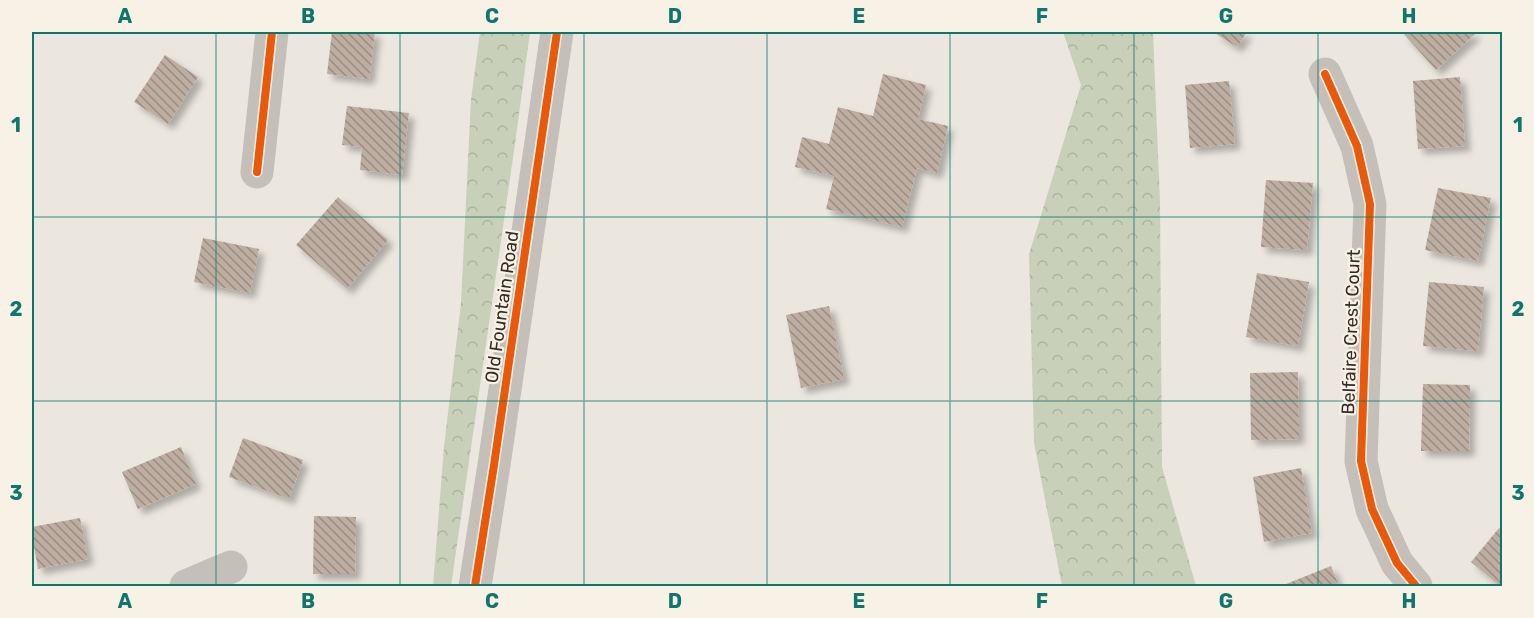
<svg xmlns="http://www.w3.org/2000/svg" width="1534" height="618" viewBox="0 0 1534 618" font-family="Rubik,sans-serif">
<defs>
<pattern id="forest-crowns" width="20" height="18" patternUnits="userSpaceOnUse" patternTransform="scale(1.5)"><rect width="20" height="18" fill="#c9d0ba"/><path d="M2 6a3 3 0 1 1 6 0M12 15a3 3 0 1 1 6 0" fill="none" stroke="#adb3a0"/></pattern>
<pattern id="building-back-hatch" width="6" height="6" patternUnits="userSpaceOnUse" patternTransform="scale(1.5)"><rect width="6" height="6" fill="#beada1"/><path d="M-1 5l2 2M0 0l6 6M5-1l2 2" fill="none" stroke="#9b8d83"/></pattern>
<filter id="shadow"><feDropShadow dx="5.5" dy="5.5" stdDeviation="3" flood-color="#0004"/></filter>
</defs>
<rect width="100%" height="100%" fill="#ebe7df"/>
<!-- forest -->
<g fill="url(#forest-crowns)">
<polygon points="480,32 530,32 515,144 451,586 433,586 444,447 461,303 471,99"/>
<polygon points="1063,32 1153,32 1160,202 1162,467 1196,586 1062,586 1034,443 1029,254 1081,85"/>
</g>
<!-- building -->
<g fill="url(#building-back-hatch)" filter="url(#shadow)">
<polygon points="332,32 375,32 369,79 327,74"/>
<polygon points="1213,32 1247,32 1237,47"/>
<polygon points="1402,32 1473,32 1475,34 1436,70"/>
<polygon points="165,55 198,77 168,124 134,102"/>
<polygon points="883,74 926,85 918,119 948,126 937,173 917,168 902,227 826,209 834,176 795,167 802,137 829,144 838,107 873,116"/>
<polygon points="1460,77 1465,146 1418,149 1413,81"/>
<polygon points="1229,81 1235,144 1190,148 1185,85"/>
<polygon points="347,106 409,113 402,175 360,170 362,147 342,145"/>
<polygon points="1266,180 1313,183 1307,250 1261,247"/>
<polygon points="1438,188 1491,198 1478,261 1425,250"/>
<polygon points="338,197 388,240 347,289 296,245"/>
<polygon points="203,238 259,249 250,293 194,282"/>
<polygon points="1257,273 1309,282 1298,346 1246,337"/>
<polygon points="1429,282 1484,287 1478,351 1423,346"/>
<polygon points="829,306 844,379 801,388 786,315"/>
<polygon points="1298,372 1299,439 1251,440 1250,373"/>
<polygon points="1423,384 1470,385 1469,451 1421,451"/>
<polygon points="243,438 303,460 289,499 229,477"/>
<polygon points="181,447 196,484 138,509 122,472"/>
<polygon points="1301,468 1312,533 1264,542 1253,477"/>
<polygon points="314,516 356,517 355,574 313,574"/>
<polygon points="80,518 88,559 38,569 32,535 32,527"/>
<polygon points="1499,528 1502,531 1502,586 1500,586 1471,562"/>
<polygon points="1331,566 1339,586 1287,586 1286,584"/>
</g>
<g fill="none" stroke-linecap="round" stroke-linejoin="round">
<!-- minor -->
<g stroke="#c4bfb8" stroke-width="33">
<polyline points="1325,74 1357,146 1370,204 1361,461 1372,509 1397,563 1416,586"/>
<polyline points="257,172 272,32"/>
<polyline points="186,586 231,567"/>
<polyline points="475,586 494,465 557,32"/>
</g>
<defs>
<g id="cycleway">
<polyline points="1325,74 1357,146 1370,204 1361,461 1372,509 1397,563 1416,586"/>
<polyline points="257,172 272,32"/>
<polyline points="475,586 494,465 557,32"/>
</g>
</defs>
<!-- cycleway casing -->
<use href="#cycleway" stroke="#f8f2e6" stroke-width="11"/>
<!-- cycleway -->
<use href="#cycleway" stroke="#e8590c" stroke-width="8"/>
</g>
<!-- grid -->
<path fill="none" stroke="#0f766e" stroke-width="1.5" stroke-opacity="0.55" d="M216 32V586M400 32V586M584 32V586M767 32V586M950 32V586M1134 32V586M1318 32V586M32 217H1502M32 401H1502"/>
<g text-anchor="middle" stroke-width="4.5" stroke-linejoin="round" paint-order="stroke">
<!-- street labels -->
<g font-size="18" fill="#342d27" stroke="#f8f2e6">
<text transform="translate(502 307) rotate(-82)" y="6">Old Fountain Road</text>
<text transform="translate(1351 332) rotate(-88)" y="6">Belfaire Crest Court</text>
</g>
</g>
<!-- border -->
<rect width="1534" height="618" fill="none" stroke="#f8f2e6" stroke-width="66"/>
<rect x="33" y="33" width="1468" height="552" fill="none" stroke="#0f766e" stroke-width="2"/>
<g font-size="20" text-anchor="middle" font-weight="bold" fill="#0f766e">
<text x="125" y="23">A</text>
<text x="308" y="23">B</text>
<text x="492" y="23">C</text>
<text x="675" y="23">D</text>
<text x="859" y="23">E</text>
<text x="1042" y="23">F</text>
<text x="1226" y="23">G</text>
<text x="1409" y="23">H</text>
<text x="16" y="132">1</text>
<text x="1518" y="132">1</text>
<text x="16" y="316">2</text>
<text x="1518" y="316">2</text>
<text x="16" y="500">3</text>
<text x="1518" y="500">3</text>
<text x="125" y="608">A</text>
<text x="308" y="608">B</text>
<text x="492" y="608">C</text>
<text x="675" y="608">D</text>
<text x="859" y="608">E</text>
<text x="1042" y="608">F</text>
<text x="1226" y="608">G</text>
<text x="1409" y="608">H</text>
</g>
</svg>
